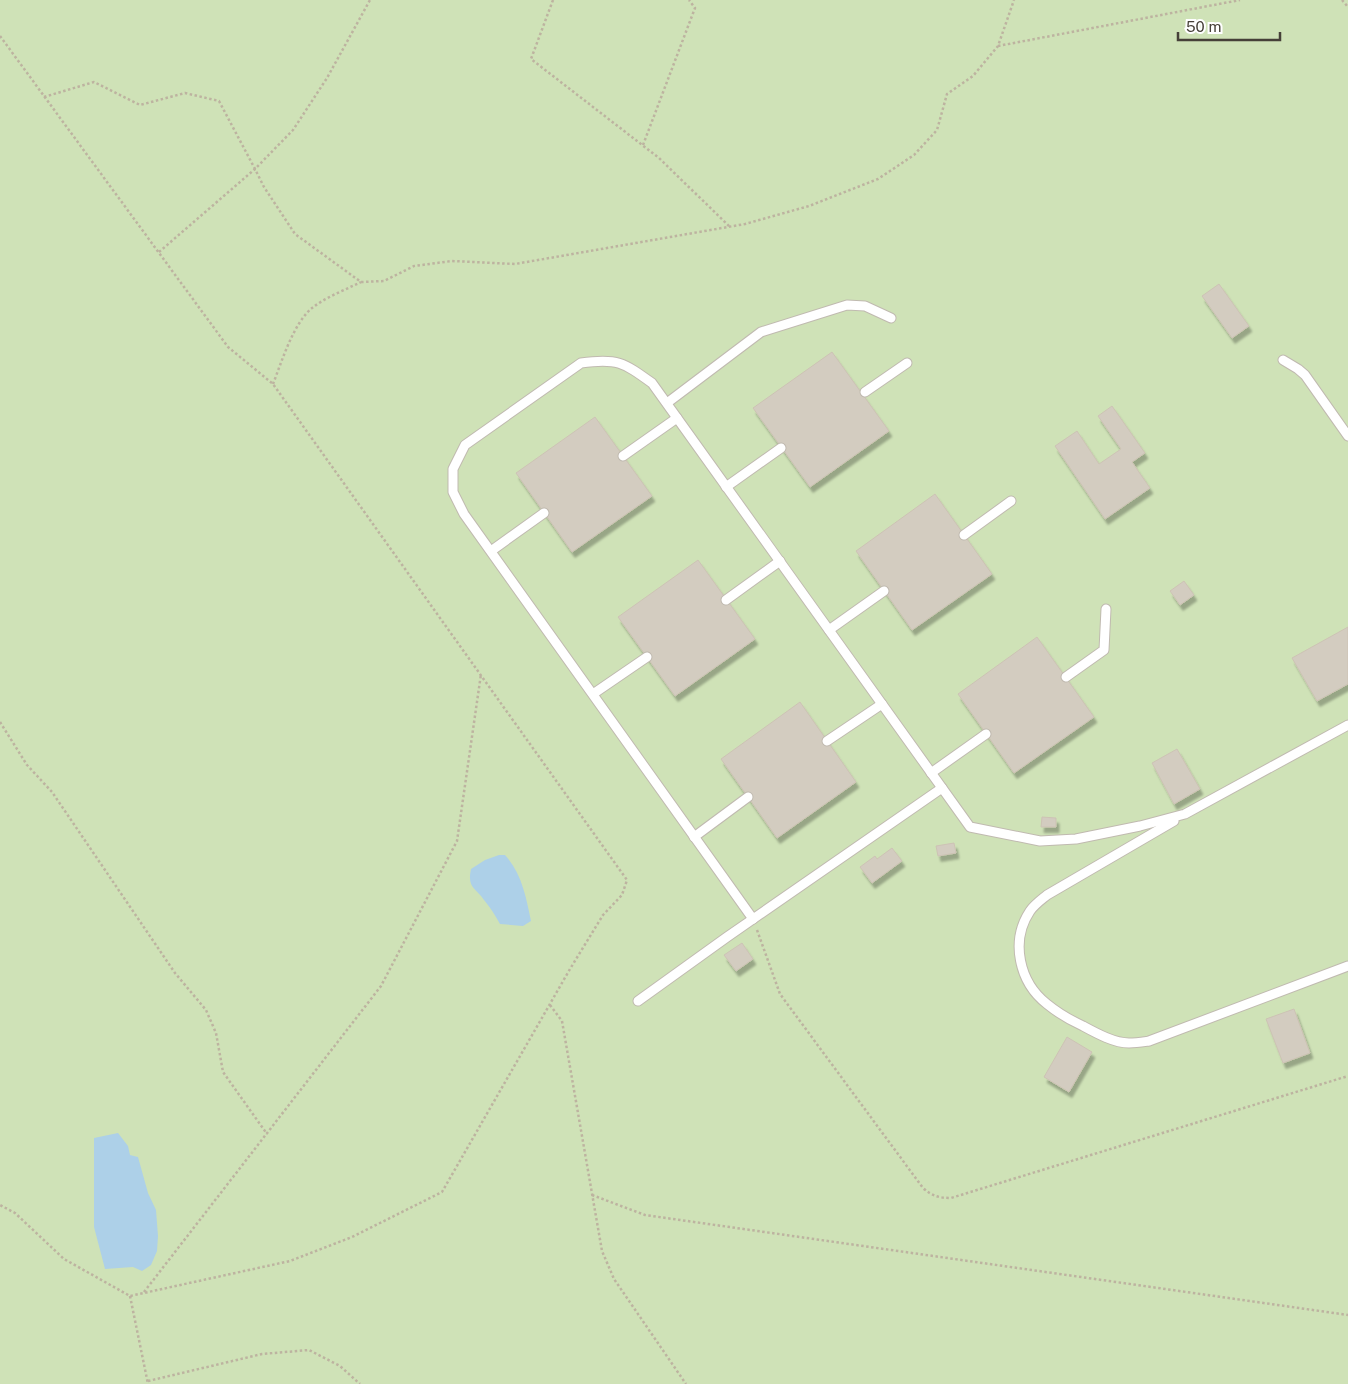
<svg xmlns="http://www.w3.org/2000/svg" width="1348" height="1384" viewBox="0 0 1348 1384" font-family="'Public Sans',sans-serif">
<defs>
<filter id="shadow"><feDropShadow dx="3" dy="5.5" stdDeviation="1" flood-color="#0004"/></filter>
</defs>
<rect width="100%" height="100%" fill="#f3f0e9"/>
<!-- green -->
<rect fill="#cfe2b7" x="0" y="0" width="1348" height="1384"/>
<!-- water -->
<g fill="#add0e8">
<path d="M499 855H505C522 874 526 897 531 921L523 926 500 924C495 915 490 907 484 900 475 887 467 888 471 869L485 860Z"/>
<polygon points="118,1133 128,1146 130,1155 138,1157 148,1193 156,1210 158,1236 157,1251 151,1265 142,1271 133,1267 105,1269 94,1227 94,1138"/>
</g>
<!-- building -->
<g fill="#d3ccc0" stroke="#cdc3b4" filter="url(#shadow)">
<polygon points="1219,284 1249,326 1232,338 1202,296"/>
<polygon points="832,352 889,431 810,487 753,408"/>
<polygon points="1112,406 1145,453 1132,462 1150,488 1105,519 1055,446 1077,431 1099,464 1121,449 1098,416"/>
<polygon points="595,417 652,496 572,552 516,473"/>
<polygon points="935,494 992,574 912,630 856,551"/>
<polygon points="698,560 755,639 675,696 618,617"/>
<polygon points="1184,581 1194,595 1180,605 1170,591"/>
<polygon points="1348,627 1348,684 1317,701 1292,658"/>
<polygon points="1037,637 1094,717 1014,773 958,694"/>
<polygon points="800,702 856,782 777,838 721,759"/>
<polygon points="1177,749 1200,789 1174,804 1152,763"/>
<polygon points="1042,817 1056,818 1056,827 1041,827"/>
<polygon points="954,843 956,853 938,856 936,846"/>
<polygon points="892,848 902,861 872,883 860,867 875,856 877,859"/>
<polygon points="742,943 753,959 736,971 724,955"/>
<polygon points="1294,1009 1310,1053 1283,1063 1266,1019"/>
<polygon points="1067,1037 1092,1052 1069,1092 1044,1077"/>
</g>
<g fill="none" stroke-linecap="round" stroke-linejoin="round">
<defs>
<g id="service">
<polyline points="1283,360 1298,369 1305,375 1348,436"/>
<polyline points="865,392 907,363"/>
<polyline points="667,403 761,332 847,305 865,306 891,318"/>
<polyline points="623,456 677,418"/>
<polyline points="726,487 781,448"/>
<polyline points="964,535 1011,501"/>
<polyline points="491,551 544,513"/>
<polyline points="726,600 780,561"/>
<polyline points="829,630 884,591"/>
<polyline points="1066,677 1104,650 1106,609"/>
<polyline points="593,694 647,657"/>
<polyline points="827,741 882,704"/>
<polyline points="931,773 986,734"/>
<path d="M1174 821 1047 895C1041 900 1034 905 1030 911 1010 941 1019 982 1047 1004 1058 1013 1070 1020 1083 1026 1096 1033 1114 1043 1129 1043 1136 1043 1142 1042 1149 1041L1348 966"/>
<polyline points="694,837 748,797"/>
<path d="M753 919 464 514 453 492V469L465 445 581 363C617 358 623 362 652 383L970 827 1040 841 1076 839 1140 826 1185 814 1348 725"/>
<polyline points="638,1001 727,937 942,788"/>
</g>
</defs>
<!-- service casing -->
<use href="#service" stroke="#c0bab0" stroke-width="11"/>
<!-- path -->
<g stroke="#bdb3a0" stroke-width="2.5" stroke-dasharray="2.5 2.5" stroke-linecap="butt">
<polyline points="553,0 531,59 659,158 730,227"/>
<polyline points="1342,0 1348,7"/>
<polyline points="0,36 228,347 273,384 627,880 622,895 603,915 570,969 442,1192 352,1237 290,1261 130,1296 64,1259 15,1213 0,1205"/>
<polyline points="998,46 1240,0"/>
<polyline points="44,97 94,82 140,105 185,93 219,101 255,169 293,130 327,78 370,0"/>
<polyline points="643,145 695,8 689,0"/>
<polyline points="159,252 255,169 264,187 295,234 361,282 384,281 414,266 452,261 515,264 745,224 809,206 878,179 914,155 937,130 947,94 973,76 998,46 1014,0"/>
<path d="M273 384C282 361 293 324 312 308 326 297 345 290 361 282"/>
<polyline points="0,722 27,765 52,792 175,973 206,1010 216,1033 223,1072 267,1134"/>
<path d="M757 930 780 994 923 1188C932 1196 939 1198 951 1198L1348 1076"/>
<polyline points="550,1005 562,1021 602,1251 614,1279 686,1384"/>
<polyline points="592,1195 645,1215 1348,1315"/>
<polyline points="144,1292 381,986 457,841 481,674"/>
<polyline points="130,1296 148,1384"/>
<polyline points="148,1381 262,1354 309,1350 340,1366 360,1384"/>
</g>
<!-- service -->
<use href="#service" stroke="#fff" stroke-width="9"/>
</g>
<!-- scale -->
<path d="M1178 32v8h102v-8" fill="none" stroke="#464038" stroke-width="2.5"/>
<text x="1186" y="32" font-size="15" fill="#464038" stroke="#ffffff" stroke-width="4" paint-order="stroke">50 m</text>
</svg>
